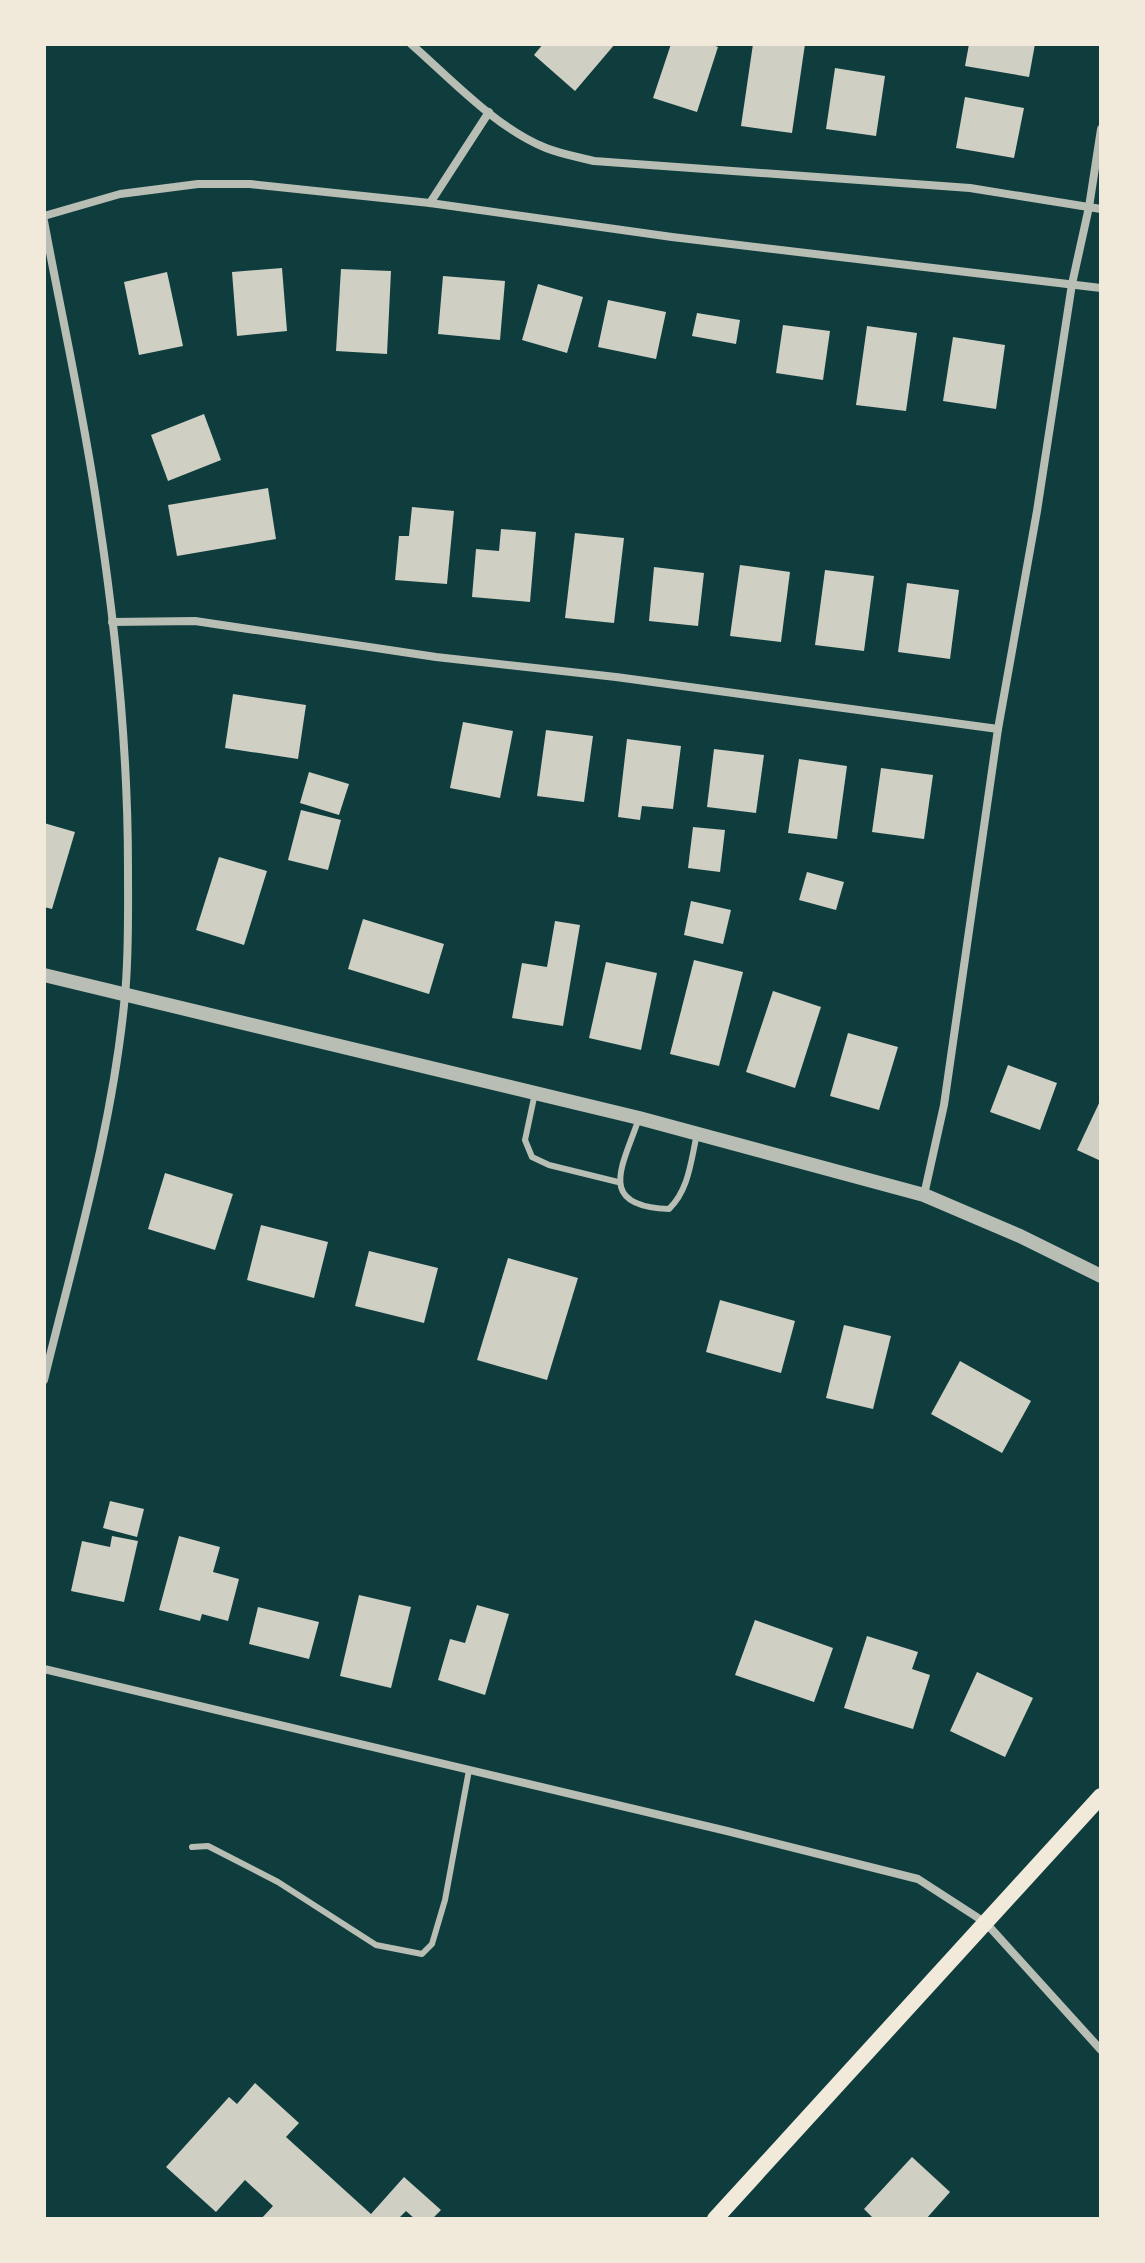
<svg xmlns="http://www.w3.org/2000/svg" width="1145" height="2263" viewBox="0 0 1145 2263" font-family="'Public Sans',sans-serif">
<rect width="100%" height="100%" fill="#0f3d3e"/>
<!-- building -->
<g fill="#cfcfc3">
<polygon points="543,44 615,44 575,91 534,55"/>
<polygon points="671,44 709,44 718,47 697,112 653,98"/>
<polygon points="753,44 805,44 792,133 741,126"/>
<polygon points="969,44 1035,44 1029,77 965,66"/>
<polygon points="835,68 885,76 876,136 826,129"/>
<polygon points="965,97 1024,108 1014,158 956,148"/>
<polygon points="282,268 287,331 237,336 232,272"/>
<polygon points="341,269 391,271 387,354 336,351"/>
<polygon points="167,272 183,346 139,355 124,282"/>
<polygon points="443,276 505,281 500,340 438,334"/>
<polygon points="538,284 583,297 567,353 522,340"/>
<polygon points="608,300 666,312 656,359 598,347"/>
<polygon points="697,313 740,320 736,344 692,336"/>
<polygon points="783,325 830,331 823,380 776,373"/>
<polygon points="867,326 917,333 906,411 856,405"/>
<polygon points="953,337 1005,345 996,409 943,401"/>
<polygon points="204,414 221,460 168,481 151,435"/>
<polygon points="268,488 276,539 177,556 168,505"/>
<polygon points="412,507 454,511 447,584 395,580 399,536 409,536"/>
<polygon points="501,529 536,532 530,602 472,597 476,549 499,551"/>
<polygon points="575,533 624,538 614,623 565,618"/>
<polygon points="740,565 790,572 781,642 730,636"/>
<polygon points="654,567 704,573 698,626 649,621"/>
<polygon points="825,570 874,576 864,651 815,645"/>
<polygon points="907,583 959,590 950,659 898,652"/>
<polygon points="233,694 306,705 298,759 225,748"/>
<polygon points="463,722 513,731 500,798 450,788"/>
<polygon points="546,730 593,736 584,802 537,796"/>
<polygon points="627,739 681,746 673,809 642,806 640,820 618,817"/>
<polygon points="714,749 764,755 756,813 707,807"/>
<polygon points="799,759 847,766 837,839 788,833"/>
<polygon points="881,768 933,775 924,839 872,832"/>
<polygon points="309,772 349,784 339,815 300,803"/>
<polygon points="301,810 341,820 328,870 288,860"/>
<polygon points="44,823 75,832 52,909 44,907"/>
<polygon points="693,827 725,830 720,872 688,868"/>
<polygon points="219,857 267,871 244,945 196,930"/>
<polygon points="807,872 844,882 836,910 799,900"/>
<polygon points="691,901 731,910 723,944 684,935"/>
<polygon points="363,919 444,944 429,994 348,969"/>
<polygon points="555,921 580,925 563,1026 512,1018 522,963 547,967"/>
<polygon points="694,960 743,972 719,1066 670,1054"/>
<polygon points="606,962 657,973 641,1050 589,1038"/>
<polygon points="773,991 821,1007 795,1088 746,1072"/>
<polygon points="848,1033 898,1047 879,1110 830,1096"/>
<polygon points="1008,1065 1057,1083 1040,1130 990,1112"/>
<polygon points="1101,1099 1101,1161 1077,1150"/>
<polygon points="165,1173 233,1194 215,1250 148,1229"/>
<polygon points="261,1225 328,1242 314,1298 247,1280"/>
<polygon points="369,1251 438,1268 424,1323 355,1306"/>
<polygon points="508,1258 578,1278 547,1380 477,1360"/>
<polygon points="720,1300 795,1321 781,1373 706,1352"/>
<polygon points="844,1325 891,1336 873,1409 826,1398"/>
<polygon points="960,1361 1031,1401 1002,1453 931,1414"/>
<polygon points="110,1501 144,1509 137,1537 103,1528"/>
<polygon points="112,1536 138,1541 124,1602 71,1591 82,1541 110,1547"/>
<polygon points="179,1536 220,1547 213,1572 239,1579 228,1621 202,1614 200,1621 159,1610"/>
<polygon points="359,1595 411,1607 391,1688 340,1676"/>
<polygon points="477,1605 509,1614 485,1695 438,1680 450,1639 465,1643"/>
<polygon points="258,1607 319,1622 309,1659 249,1644"/>
<polygon points="755,1620 833,1648 814,1702 735,1675"/>
<polygon points="867,1636 918,1652 912,1669 930,1675 913,1729 844,1708"/>
<polygon points="977,1672 1033,1698 1005,1757 950,1731"/>
<polygon points="255,2083 299,2123 286,2137 371,2214 404,2177 441,2210 432,2219 415,2219 406,2211 398,2219 261,2219 273,2206 245,2180 216,2212 166,2167 229,2097 237,2104"/>
<polygon points="912,2157 950,2192 926,2219 874,2219 864,2209"/>
</g>
<g fill="none" stroke-linecap="round" stroke-linejoin="round">
<!-- service -->
<g stroke="#b8beb3" stroke-width="6">
<polyline points="535,1093 525,1140 532,1157 549,1165 618,1182"/>
<path d="M639 1118C623 1166 595 1206 669 1209 689 1190 691 1160 697 1134"/>
<polyline points="192,1847 208,1846 278,1882 376,1945 422,1954 432,1944 445,1900 469,1770"/>
</g>
<!-- minor -->
<g stroke="#b8beb3" stroke-width="8">
<path d="M411 44C451 79 496 128 546 148 561 154 578 157 594 161L970 188 1101 209"/>
<polyline points="430,203 489,112"/>
<polyline points="44,216 120,194 198,184 250,184 430,203 672,237 1101,288"/>
<path d="M44 221C62 318 84 415 98 513 116 630 128 750 128 868 128 911 129 953 125 995 113 1126 75 1253 44 1380"/>
<polyline points="112,622 195,621 436,657 616,677 998,729"/>
<polyline points="924,1195 944,1105 998,729 1037,511 1072,284 1089,207 1101,129"/>
<polyline points="44,1669 727,1831 918,1879 986,1923 1101,2050"/>
</g>
<!-- tertiary -->
<polyline stroke="#b8beb3" stroke-width="14" points="44,975 639,1118 924,1195 1020,1236 1101,1276"/>
<!-- secondary -->
<polyline stroke="#f1e9da" stroke-width="16" points="715,2219 1101,1796"/>
</g>
<!-- border -->
<rect width="1145" height="2263" fill="none" stroke="#f1e9da" stroke-width="92"/>
</svg>
